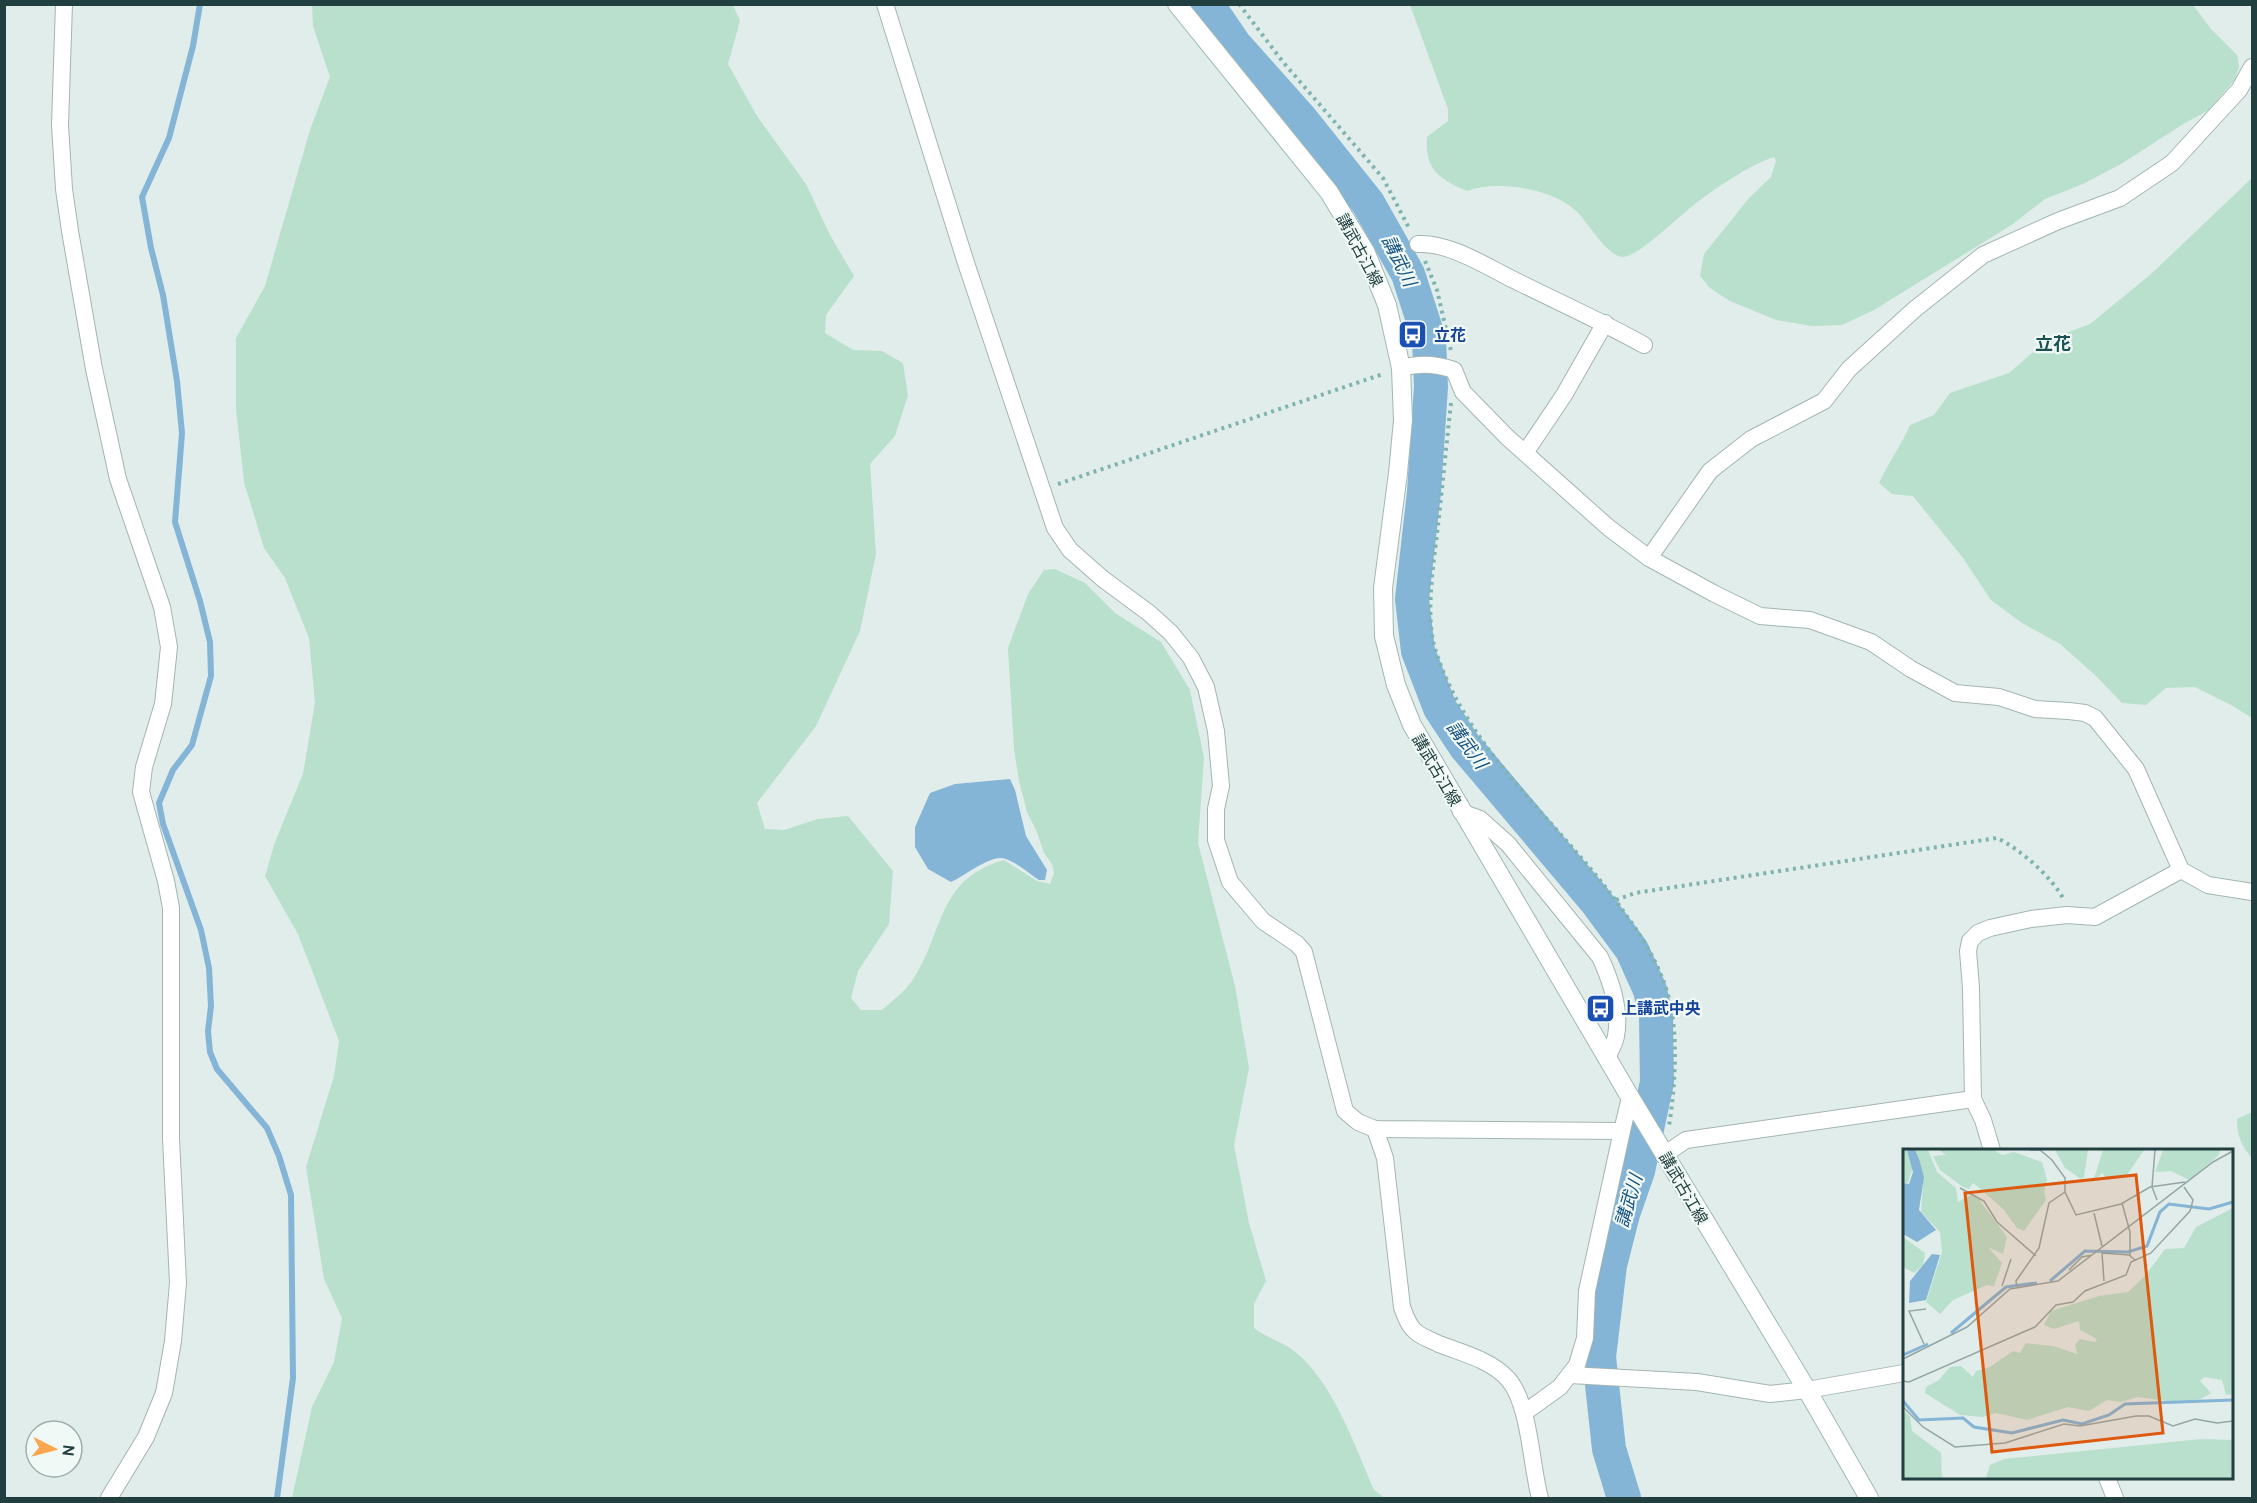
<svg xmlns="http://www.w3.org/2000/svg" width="2257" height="1503" viewBox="0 0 2257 1503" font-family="Overpass,'Noto Sans JP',sans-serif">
<rect width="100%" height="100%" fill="#e1edea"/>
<!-- green -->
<g fill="#b8e0cd">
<path d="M312 5H733L740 21 728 64 757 116 806 184 830 235 854 276 826 315 825 333 853 350 882 351 903 363 908 395 895 436 870 464 876 554 860 631 816 726 757 803 765 829 784 830 818 819 848 816 893 871 889 924 858 971 851 998 861 1010H882C892 1001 904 992 912 981 944 934 936 879 1004 860L1037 881 1050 884 1054 873 1052 864 1044 853 1036 830 1027 812 1019 781 1014 749 1008 648 1028 594 1044 570 1055 569 1085 583 1115 613 1161 642 1190 690 1204 758 1198 843 1235 986 1249 1068 1234 1145 1249 1223 1266 1281 1254 1304V1328C1266 1338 1282 1341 1294 1351 1332 1380 1355 1446 1374 1490L1385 1498H292L312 1407 334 1362 342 1318 324 1279 306 1167 334 1076 339 1041 298 934 265 876 275 842 303 774 315 703 309 638 285 578 264 548 244 482 236 409V338L265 286 310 130 330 77 313 26Z"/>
<path d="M1410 5H2193L2211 29 2237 55 2239 67 2235 79 2209 110 2185 123 2121 164 2083 184 2045 199 2013 224 1874 310 1842 325 1812 326 1776 320 1730 301 1710 288 1700 276 1704 254 1749 198 1771 177 1776 161 1774 157C1752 164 1722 184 1703 198 1686 209 1639 257 1623 257 1607 257 1587 220 1575 210 1550 188 1497 180 1467 191 1438 179 1425 169 1427 137L1448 121V109Z"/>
<path d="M2252 178V718L2233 706 2195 687 2166 688 2146 705 2122 703 2095 675 2060 644 2022 623 1991 600 1963 558 1913 496 1892 494 1879 483C1888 463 1901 446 1910 425L1934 415 1950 393 2009 373 2047 340 2090 324 2150 275Z"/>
<path d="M2252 1112V1158C2241 1146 2237 1135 2237 1119Z"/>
</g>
<!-- water -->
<path fill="#84b4d6" d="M1010 779 1015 790 1026 836 1047 870 1045 880H1039C1029 873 1017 863 1006 859 992 853 965 876 951 882L928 869 915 847V827L930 793 955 784Z"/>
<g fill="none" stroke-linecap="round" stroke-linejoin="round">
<!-- stream -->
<polyline stroke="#84b4d6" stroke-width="6" points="200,4 193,46 169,138 142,197 151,248 163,295 177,381 182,433 175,522 200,601 210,642 211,676 192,745 173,770 159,803 163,824 201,930 209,968 211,1006 208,1031 210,1052 217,1069 267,1128 279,1156 291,1195 293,1378 277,1498"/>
<!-- river -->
<polyline stroke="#84b4d6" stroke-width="34" points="1207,4 1235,45 1301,119 1368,203 1408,274 1429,339 1431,387 1424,492 1412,599 1418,651 1440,708 1465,746 1595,900 1632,950 1650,990 1656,1016 1657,1082 1638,1171 1623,1214 1610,1265 1599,1357 1609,1449 1624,1498"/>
<defs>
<g id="street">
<polyline points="64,4 60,125 64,189 70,231 94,369 118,479 162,607 169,647 163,704 144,767 141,792 166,881 171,908 171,1138 178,1283 173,1341 164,1393 146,1437 109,1498"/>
<polyline points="885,4 966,263 1055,528 1070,550 1103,579 1149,613 1171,633 1191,658 1206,687 1216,731 1221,786 1216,809 1216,840 1230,882 1263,921 1297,944 1304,952 1345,1111 1358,1122 1375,1129 1622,1131 1630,1097"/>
<path d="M1418 244C1448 242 1486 266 1512 279 1556 301 1601 321 1644 345"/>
<path d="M1401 368C1418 363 1437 364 1454 370L1463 392 1507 437 1609 528 1649 558 1715 594 1760 616 1810 620 1871 642 1911 669 1955 693 1999 697 2035 709 2069 711 2085 713 2095 718 2136 769 2181 870 2208 885 2252 892"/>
<polyline points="1525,453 1564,395 1605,323"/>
<polyline points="1649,558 1710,471 1751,439 1824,401 1849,369 1915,309 1983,255 2058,221 2120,198 2172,163 2239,90 2252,67"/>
<path d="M1461 812 1480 819 1508 844 1600 957C1611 981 1621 1009 1616 1036 1615 1043 1610 1051 1607 1058"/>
<path d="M1375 1129 1385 1158 1402 1307C1405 1315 1408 1325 1415 1331 1421 1337 1431 1340 1439 1344 1462 1353 1491 1360 1508 1379 1530 1404 1531 1466 1540 1498"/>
<polyline points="1992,1150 1983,1120 1973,1099 1971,988 1968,951 1970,941 1978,933 1990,928 2031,919 2067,915 2095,917 2181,870"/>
<polyline points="1665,1154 1686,1140 1973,1099"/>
<polyline points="1570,1375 1697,1382 1770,1394 1807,1390 1904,1373"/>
<polyline points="1524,1413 1560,1387 1577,1365 1585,1338 1587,1291 1622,1131"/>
<polyline points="2107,1478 2115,1498"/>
</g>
<polyline id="secondary" points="1177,4 1329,192 1366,253 1387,305 1401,368 1403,420 1398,473 1383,588 1384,636 1396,685 1412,725 1630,1097 1807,1390 1869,1498"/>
</defs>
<!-- street casing -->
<use href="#street" stroke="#a3b5b3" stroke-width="18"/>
<!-- secondary casing -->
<use href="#secondary" stroke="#9eb9b6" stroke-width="20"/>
<!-- path -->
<g stroke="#7fb3b0" stroke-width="4" stroke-dasharray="3 4.5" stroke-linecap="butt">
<polyline points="1239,4 1283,62 1383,178 1410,230"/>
<polyline points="1425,261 1437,290 1451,351"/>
<path d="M1451 403C1446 447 1442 491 1437 534 1433 568 1425 619 1436 652 1471 758 1565 826 1626 915 1644 940 1660 966 1668 995 1679 1033 1675 1088 1669 1126"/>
<polyline points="1058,484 1383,374"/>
<path d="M1616 900 1635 893 1997 838C2019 848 2053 878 2064 900"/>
</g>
<!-- street -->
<use href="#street" stroke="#fff" stroke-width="16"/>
<!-- secondary -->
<use href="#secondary" stroke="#fff" stroke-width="18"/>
</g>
<!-- icons -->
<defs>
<symbol id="bus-square" viewBox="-11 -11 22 22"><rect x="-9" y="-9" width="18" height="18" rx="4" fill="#1a4fb4" stroke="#f1f9f7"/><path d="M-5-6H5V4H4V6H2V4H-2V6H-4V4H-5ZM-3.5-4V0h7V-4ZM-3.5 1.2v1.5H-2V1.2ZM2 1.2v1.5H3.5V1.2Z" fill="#fff"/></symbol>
</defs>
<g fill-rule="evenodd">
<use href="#bus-square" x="1396" y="318" width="33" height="33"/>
<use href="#bus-square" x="1584" y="992" width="33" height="33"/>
</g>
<g text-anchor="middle" stroke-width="4.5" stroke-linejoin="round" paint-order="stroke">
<!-- street labels -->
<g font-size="16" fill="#203f3e" stroke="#f1f9f7">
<text transform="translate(1360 250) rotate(62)" y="6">講武古江線</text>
<text transform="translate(1437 770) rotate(60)" y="6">講武古江線</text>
<text transform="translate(1684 1188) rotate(60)" y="6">講武古江線</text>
</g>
<!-- transit labels -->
<g font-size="16" font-weight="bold" fill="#164399" stroke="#f1f9f7" text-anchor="start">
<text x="1434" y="341">立花</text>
<text x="1621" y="1014">上講武中央</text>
</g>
<!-- water labels -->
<g font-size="18" font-style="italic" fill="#15527f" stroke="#f1f9f7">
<text transform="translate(1399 261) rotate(64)" y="6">講武川</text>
<text transform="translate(1467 745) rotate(54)" y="6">講武川</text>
<text transform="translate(1629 1201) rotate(-74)" y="6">講武川</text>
</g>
<!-- neighbourhood labels -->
<g font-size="18" font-weight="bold" fill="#1a5152" stroke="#f1f9f7">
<text x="2053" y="350">立花</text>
</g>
</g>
<!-- overview -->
<g transform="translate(1903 1149)">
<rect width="330" height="330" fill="#e1edea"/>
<path d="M0 1H4L10 17 5 34 0 33ZM11 1H25L34 23 53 39 55 53 68 46 75 49 104 88 100 105 85 98 99 114 91 137 84 136 50 151 37 165 23 153 39 103 37 83 18 63 20 36ZM36 1H91L99 6 111 3 139 13 144 31 141 43 143 51 121 82 114 79 100 60 75 38 70 34 66 40 60 38 37 21 30 7 43 6ZM152 1H185L181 28 178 30 162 19ZM200 1H241L224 26 205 31 199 24 190 33ZM260 1H317L316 6 286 31 268 22 252 23ZM330 59V245L323 246 319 231 301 228 297 232 308 244 298 250 278 254 235 248 218 253 204 251 186 262 165 258 124 271 93 264 80 268 57 266 22 244 23 238 36 231 47 218 58 217 70 228 73 222 87 218 110 202 117 204 123 194 150 197 174 205 172 196 177 190 192 193 194 190 177 181 176 172 151 180 141 176 148 162 196 147 225 143 242 127 262 100 281 99 293 78ZM0 88 22 104 20 116 11 124 0 118ZM0 261 7 268 9 282 38 304 39 329H0ZM298 290 330 291V329H83L87 316 101 310Z" fill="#b8e0cd"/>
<path d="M4 1H12L16 10 21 28 16 61 33 81 14 93 0 85V34L6 35 10 23ZM29 105 37 106 23 151 6 154 7 132Z" fill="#84b4d6"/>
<path fill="none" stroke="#84b4d6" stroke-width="3" d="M147 132 182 102 225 103 244 97 257 63 266 55 306 60 330 53M48 184 103 138 134 134M0 206 25 195M0 252 16 271 60 269 71 278 109 284 160 271 179 275 206 266 222 255 330 251"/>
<path fill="none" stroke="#94a7a5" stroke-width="1.5" d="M126 1H137L149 11 162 29V43L173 66 218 55 247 38 282 33M252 1 249 38 254 51M57 39 81 52 94 73 133 107M219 54 227 83V107M191 64 199 97M199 104 226 106 232 111M199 104 201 132M166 121 179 108 189 106M99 137 108 110M114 138 113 132 136 99 146 54 162 43M21 195 6 162 23 160M0 210 64 178 107 140 155 132 310 13 330 2M0 232 6 233 132 178 153 156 170 153 182 142 223 126 228 113 248 104 287 62 290 51 281 38M0 258 20 278 52 298 102 294 161 275 177 277 233 267H246L270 277 292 270 314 274 330 272"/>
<path fill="#de580e" fill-opacity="0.15" stroke="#de580e" stroke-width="3" d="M233 26 260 284 89 303 62 44Z"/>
<rect width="330" height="330" fill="none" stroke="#203f3e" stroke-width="3"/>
</g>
<!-- border -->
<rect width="2257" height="1503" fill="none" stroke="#203f3e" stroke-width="12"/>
<!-- north arrow -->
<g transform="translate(54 1449) rotate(96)"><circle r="28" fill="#f1f9f7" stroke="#9dafad" stroke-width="1.5"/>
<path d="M0-4.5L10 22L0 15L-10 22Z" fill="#fca74f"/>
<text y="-9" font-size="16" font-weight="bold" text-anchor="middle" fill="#203f3e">N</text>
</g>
</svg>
